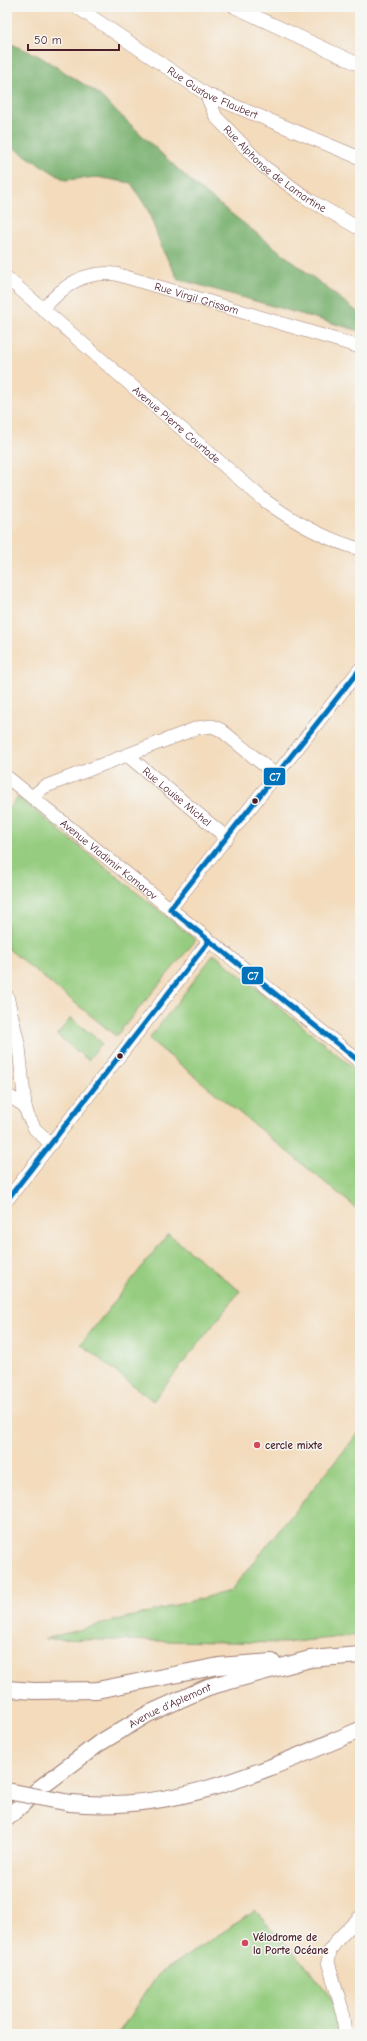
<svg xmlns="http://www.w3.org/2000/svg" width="367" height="2041" viewBox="0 0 367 2041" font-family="'Comic Neue',sans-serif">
<rect width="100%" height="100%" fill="#f6f6f2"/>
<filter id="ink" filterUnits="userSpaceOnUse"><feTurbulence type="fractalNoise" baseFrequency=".025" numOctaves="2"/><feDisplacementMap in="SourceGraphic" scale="8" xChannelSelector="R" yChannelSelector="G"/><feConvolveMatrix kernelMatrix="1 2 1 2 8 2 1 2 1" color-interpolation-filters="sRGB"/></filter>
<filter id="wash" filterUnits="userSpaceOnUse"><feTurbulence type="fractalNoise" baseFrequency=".012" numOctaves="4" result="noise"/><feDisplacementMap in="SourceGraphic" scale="16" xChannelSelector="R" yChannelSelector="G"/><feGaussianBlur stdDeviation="0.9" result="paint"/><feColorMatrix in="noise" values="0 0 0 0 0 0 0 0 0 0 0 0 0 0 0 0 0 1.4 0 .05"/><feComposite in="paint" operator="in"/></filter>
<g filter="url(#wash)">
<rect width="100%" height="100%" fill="#f3dbbc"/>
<!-- green -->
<g fill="#95cc7f" stroke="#707655">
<polygon points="18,797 196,940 116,1036 7,948 7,811"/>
<polygon points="214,954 360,1073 360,1211 149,1039"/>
<polygon points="71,1018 102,1043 88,1060 57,1035"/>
<polygon points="168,1234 240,1291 153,1401 81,1344"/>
<polygon points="360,1431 360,1635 284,1643 44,1639 230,1591"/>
<path d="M255 1911C278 1937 315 1971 332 2001 338 2011 339 2023 340 2034H118L156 1976Z"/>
</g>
<!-- forest -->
<polygon fill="#78b06e" stroke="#61684c" points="7,42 39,56 96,92 196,186 360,314 360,331 178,279 163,251 148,210 131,183 97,177 65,180 7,144"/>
</g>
<g filter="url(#ink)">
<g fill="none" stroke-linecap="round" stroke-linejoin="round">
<defs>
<g id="minor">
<path id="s1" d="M77 7 206 94 360 158"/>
<polyline points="235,7 360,65"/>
<path id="s2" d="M206 94 216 117 263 166 308 199 360 229"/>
<path id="s3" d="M7 278 264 500C294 522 324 539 360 549"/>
<path id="s4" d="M43 309C64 285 83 271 116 274L360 347"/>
<path id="s5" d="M127 755 227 838"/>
<path id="s6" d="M7 777 360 1062"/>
<polyline points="32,797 44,787 197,728 212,726 221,730 276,775"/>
<polyline points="170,909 360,669"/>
<polyline points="7,996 19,1047 25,1106 28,1116 35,1129 51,1144"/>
<polyline points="7,1095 25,1106"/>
<polyline points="7,1200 209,941"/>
<polyline points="345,2034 342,2009 328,1962 330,1951 337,1940 360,1917"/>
</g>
<g id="tertiary">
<polyline points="7,1689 34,1691 97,1690 219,1666 272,1662"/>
<path d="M70 1803C178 1813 264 1770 360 1730"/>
<path id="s7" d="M7 1818 40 1788 98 1744 148 1714 208 1687 310 1659 360 1655"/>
</g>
</defs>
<!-- minor casing -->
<use href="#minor" stroke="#9e7d74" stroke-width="14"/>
<!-- tertiary casing -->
<use href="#tertiary" stroke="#9e7d74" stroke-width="18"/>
<!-- minor -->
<use href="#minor" stroke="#fff" stroke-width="13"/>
<!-- tertiary -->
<use href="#tertiary" stroke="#fff" stroke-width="16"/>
<defs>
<polyline id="tertiary-bridge" points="7,1791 70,1803"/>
</defs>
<!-- tertiary-bridge casing -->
<use href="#tertiary-bridge" stroke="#9e7d74" stroke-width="18" stroke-linecap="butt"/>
<!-- tertiary-bridge -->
<use href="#tertiary-bridge" stroke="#fff" stroke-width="16"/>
<defs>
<g id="bus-1">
<polyline points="360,669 170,909 360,1062"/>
<polyline points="7,1200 209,941"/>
</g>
</defs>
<!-- bus-1 casing -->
<use href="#bus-1" stroke="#f6f6f2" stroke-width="8"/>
<!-- bus-1 -->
<use href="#bus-1" stroke="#0072bc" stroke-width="5"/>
</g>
</g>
<!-- markers -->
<g fill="#4a1f2b" stroke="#f6f6f2" stroke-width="1.5">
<circle cx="255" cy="801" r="3.5"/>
<circle cx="120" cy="1056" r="3.5"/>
</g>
<g fill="#d1495b" stroke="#f6f6f2" stroke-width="1.5">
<circle cx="257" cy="1445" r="4"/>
<circle cx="245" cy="1943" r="4"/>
</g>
<g text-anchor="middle" stroke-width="3" stroke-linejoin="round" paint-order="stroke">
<!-- street labels -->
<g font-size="11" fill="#4a1f2b" stroke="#f6f6f2">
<text dy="4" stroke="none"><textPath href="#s1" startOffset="161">Rue Gustave Flaubert</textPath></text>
<text dy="4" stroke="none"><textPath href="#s2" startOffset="104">Rue Alphonse de Lamartine</textPath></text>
<text dy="4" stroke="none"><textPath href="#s4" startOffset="169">Rue Virgil Grissom</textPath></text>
<text dy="4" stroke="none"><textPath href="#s3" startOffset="224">Avenue Pierre Courtade</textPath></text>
<text dy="4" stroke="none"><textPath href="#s5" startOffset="65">Rue Louise Michel</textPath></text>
<text dy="4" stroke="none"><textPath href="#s6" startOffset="131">Avenue Vladimir Komarov</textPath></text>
<text dy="4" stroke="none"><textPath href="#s7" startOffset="199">Avenue d'Aplemont</textPath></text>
</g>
<!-- poi labels -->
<g font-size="11" font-weight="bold" fill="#4a1f2b" stroke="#f6f6f2" text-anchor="start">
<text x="265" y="1449">cercle mixte</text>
<text x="253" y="1941">Vélodrome de<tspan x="253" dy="13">la Porte Océane</tspan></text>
</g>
</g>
<g stroke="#f6f6f2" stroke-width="1.5">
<rect x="263" y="767" width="23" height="19" rx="4" fill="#0072bc"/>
<rect x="241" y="966" width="23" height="19" rx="4" fill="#0072bc"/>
</g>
<g font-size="11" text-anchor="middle" font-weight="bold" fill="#fff">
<text x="275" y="781">C7</text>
<text x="253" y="980">C7</text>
</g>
<!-- margin -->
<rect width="367" height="2041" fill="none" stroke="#f6f6f2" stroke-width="24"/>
<!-- scale -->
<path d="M28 44v6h91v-6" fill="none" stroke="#4a1f2b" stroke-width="2"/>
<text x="34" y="44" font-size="12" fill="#4a1f2b" stroke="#f6f6f2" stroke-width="3" paint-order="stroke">50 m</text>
</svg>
